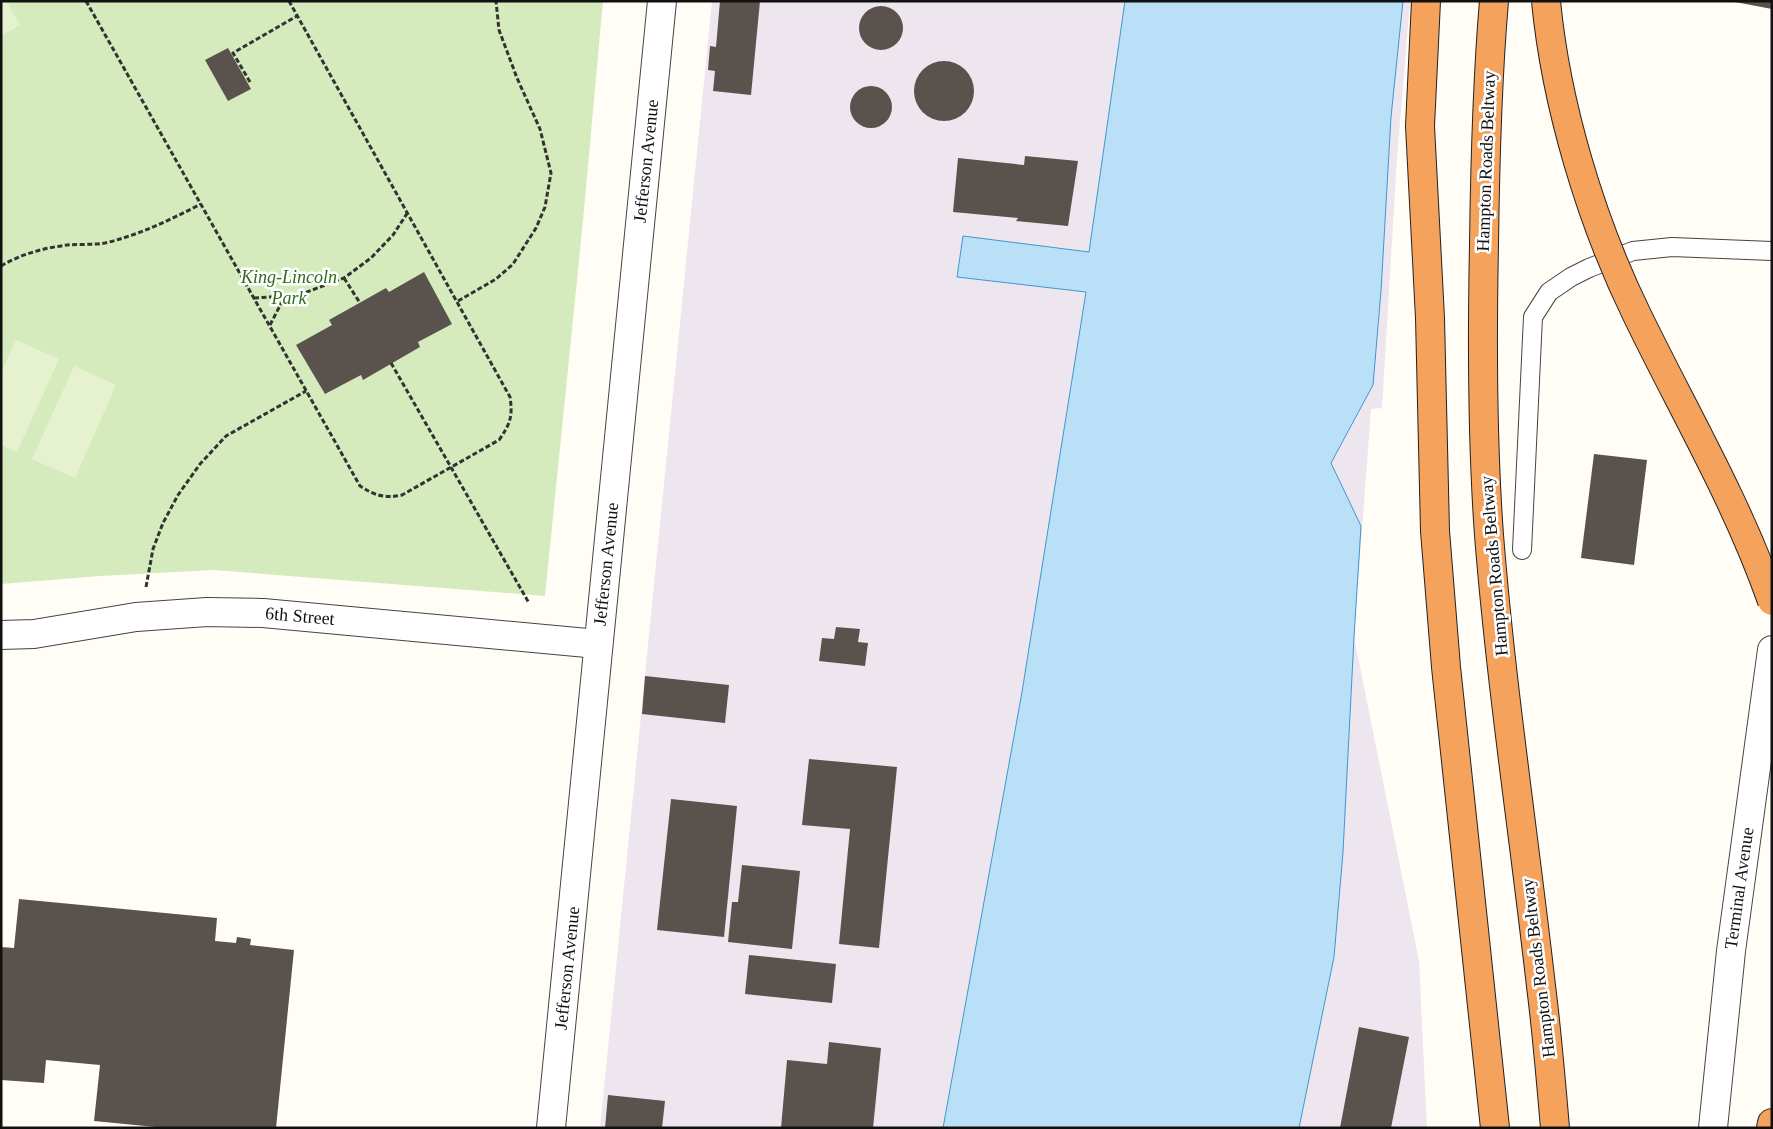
<svg xmlns="http://www.w3.org/2000/svg" width="1773" height="1129" viewBox="0 0 1773 1129" font-family="'Times New Roman',serif">
<rect width="100%" height="100%" fill="#fffdf5"/>
<!-- industrial -->
<polygon fill="#eee6ef" points="712,1 1410,1 1397,158 1382,408 1371,409 1354,637 1419,961 1427,1128 600,1128"/>
<!-- green -->
<polygon fill="#d5ebbd" points="1,1 603,1 583,221 545,596 213,570 100,576 1,584"/>
<!-- pitch -->
<g fill="#e6f2cf">
<polygon points="1,1 6,1 20,25 1,36"/>
<polygon points="16,340 59,359 17,452 1,445 1,373"/>
<polygon points="74,366 116,385 75,478 32,459"/>
</g>
<!-- water -->
<polygon fill="#b9e0f7" stroke="#3f96cf" points="1125,1 1403,1 1391,117 1381,291 1373,385 1331,463 1361,526 1354,637 1343,852 1334,957 1299,1128 943,1128 1022,692 1086,292 957,277 963,236 1089,252"/>
<!-- building -->
<g fill="#5a524d">
<polygon points="720,1 760,1 751,95 713,91 715,71 708,70 710,46 716,47"/>
<polygon points="1735,1 1772,1 1772,9 1735,2"/>
<circle cx="881" cy="28" r="22"/>
<polygon points="228,48 251,89 228,101 205,60"/>
<circle cx="944" cy="91" r="30"/>
<circle cx="871" cy="107" r="21"/>
<polygon points="1025,156 1078,161 1068,226 1016,221 1018,218 953,212 958,158 1024,165"/>
<polygon points="424,272 452,324 418,342 420,347 363,380 361,375 325,394 296,345 332,325 329,320 386,288 389,292"/>
<polygon points="1594,454 1647,460 1634,565 1581,558"/>
<polygon points="836,627 860,629 858,642 868,643 865,666 819,661 822,638 834,639"/>
<polygon points="645,676 729,685 725,723 642,714"/>
<polygon points="809,759 897,767 879,948 839,944 850,829 802,825"/>
<polygon points="671,799 737,806 724,937 657,930"/>
<polygon points="742,865 800,871 792,949 728,942 732,902 738,902"/>
<polygon points="19,899 217,918 215,941 236,943 237,937 251,939 250,945 294,950 276,1128 166,1128 94,1121 100,1065 46,1060 44,1083 1,1080 1,947 14,948"/>
<polygon points="749,955 836,964 832,1003 745,994"/>
<polygon points="1359,1027 1409,1037 1391,1128 1340,1128"/>
<polygon points="829,1042 881,1048 873,1128 781,1128 787,1060 827,1064"/>
<polygon points="608,1095 665,1101 662,1128 605,1128"/>
</g>
<g fill="none" stroke-linecap="round" stroke-linejoin="round">
<defs>
<polyline id="service" points="1522,550 1533,317 1549,292 1571,277 1589,268 1633,251 1672,247 1772,251"/>
<g id="minor">
<polyline points="1,635 34,634 136,617 207,612 263,613 598,644"/>
<polyline points="1713,1128 1731,951 1772,650"/>
</g>
<polyline id="tertiary" points="551,1128 662,1"/>
<g id="motorway">
<polyline points="1426,1 1420,126 1430,318 1435,531 1446,667 1495,1128"/>
<path d="M1494 1C1487 82 1485 164 1484 245 1482 342 1482 438 1489 535 1501 686 1524 836 1541 986 1547 1033 1551 1081 1555 1128"/>
<polyline points="1771,1128 1772,1123"/>
</g>
</defs>
<!-- service casing -->
<use href="#service" stroke="#444" stroke-width="20"/>
<!-- minor casing -->
<use href="#minor" stroke="#444" stroke-width="30"/>
<!-- tertiary casing -->
<use href="#tertiary" stroke="#444" stroke-width="30"/>
<!-- motorway casing -->
<use href="#motorway" stroke="#222" stroke-width="30"/>
<!-- path -->
<g stroke="#333" stroke-width="3" stroke-dasharray="5 2.5" stroke-linecap="butt">
<path d="M86 1 360 486C374 495 385 499 402 495L499 440C510 424 513 417 510 397L289 1"/>
<polyline points="250,82 233,53 297,16"/>
<path d="M1 266C21 254 44 248 67 245 79 244 93 245 105 243 139 235 170 220 201 204"/>
<polyline points="344,278 360,303"/>
<polyline points="254,298 299,295 344,278 371,258 393,235 408,212"/>
<polyline points="458,301 496,279 513,264 536,228 545,207 551,173 540,129 517,78 499,30 496,1"/>
<polyline points="270,325 285,296"/>
<polyline points="391,363 529,603"/>
<polyline points="146,587 153,549 163,523 178,495 200,464 226,436 306,391"/>
</g>
<!-- service -->
<use href="#service" stroke="#fff" stroke-width="18"/>
<!-- minor -->
<use href="#minor" stroke="#fff" stroke-width="28"/>
<!-- tertiary -->
<use href="#tertiary" stroke="#fff" stroke-width="28"/>
<!-- motorway -->
<use href="#motorway" stroke="#f5a25d" stroke-width="28"/>
<defs>
<path id="motorway-bridge" d="M1546 1C1556 105 1591 221 1637 315 1683 410 1737 501 1772 601"/>
</defs>
<!-- motorway-bridge casing -->
<use href="#motorway-bridge" stroke="#222" stroke-width="30" stroke-linecap="butt"/>
<!-- motorway-bridge -->
<use href="#motorway-bridge" stroke="#f5a25d" stroke-width="28"/>
</g>
<g text-anchor="middle" stroke-width="5" stroke-linejoin="round" paint-order="stroke">
<!-- street labels -->
<g font-size="18" fill="#111" stroke="#fff">
<text transform="translate(646 161) rotate(-84)" y="6">Jefferson Avenue</text>
<text transform="translate(1486 161) rotate(-88)" y="6">Hampton Roads Beltway</text>
<text transform="translate(606 564) rotate(-84)" y="6">Jefferson Avenue</text>
<text transform="translate(1494 566) rotate(-95)" y="6">Hampton Roads Beltway</text>
<text transform="translate(300 616) rotate(5)" y="6">6th Street</text>
<text transform="translate(1739 888) rotate(-82)" y="6">Terminal Avenue</text>
<text transform="translate(567 968) rotate(-84)" y="6">Jefferson Avenue</text>
<text transform="translate(1538 968) rotate(-97)" y="6">Hampton Roads Beltway</text>
</g>
<!-- park labels -->
<g font-size="18" font-style="italic" fill="#2f6b1f" stroke="#fff">
<text x="289" y="283">King-Lincoln<tspan x="289" dy="21">Park</tspan></text>
</g>
</g>
<!-- border -->
<rect width="1773" height="1129" fill="none" stroke="#111111" stroke-width="5"/>
</svg>
